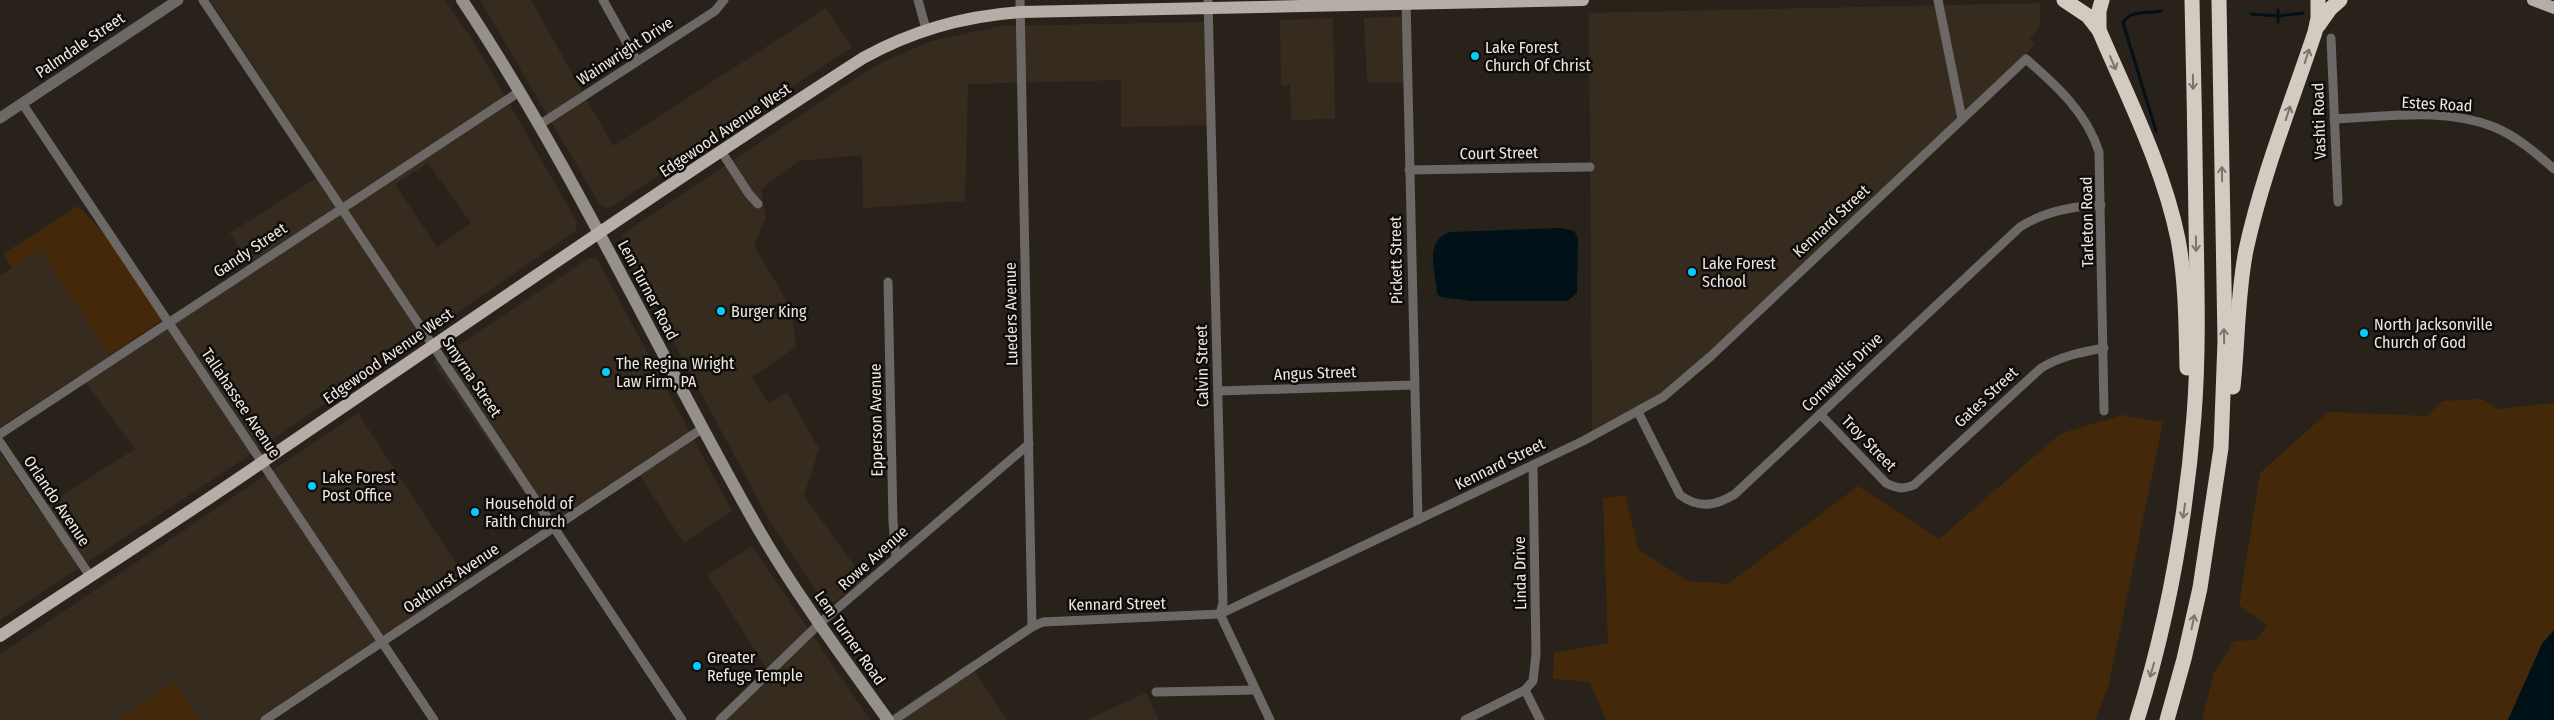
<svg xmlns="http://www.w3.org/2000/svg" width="2554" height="720" viewBox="0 0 2554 720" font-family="'Fira Sans Condensed',sans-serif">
<rect width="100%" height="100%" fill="#29221b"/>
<g fill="#362b1f" fill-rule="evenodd">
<path d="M210,0H445L474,42L577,222L576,231L250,455L0,620V452L39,510L135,449L80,375L0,427V276L39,250L109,355L250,265L230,233L324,173ZM428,163L471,223L437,247L395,184Z"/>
<path d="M480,0H531L613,146L826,8L852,47L608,209L600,205Z"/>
<path d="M2040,3V25L2030,39L2035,45L1691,370L1659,394L1592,430L1589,13Z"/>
<path d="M1411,16L1412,82L1367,83L1364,18Z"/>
<path d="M1333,18L1335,119L1291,120L1290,85H1281L1280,20Z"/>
<path d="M1204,22L1208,125L1121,127V80L968,84L965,201L863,208L862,155L799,161L761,189L766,217L754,246L792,310L796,347L752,377L768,403L787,393L819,449L804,496L865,580L827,607L768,518L621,244L623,234L859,76L885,61L931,41L1002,26Z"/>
<path d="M589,258L597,259L599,262L732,511L684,543L640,476L552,533L433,362Z"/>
<path d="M358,413L471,586L271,720H199L174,683L118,720H0V654Z"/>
<path d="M752,546L769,571L870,720H713L767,669L707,575Z"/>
<path d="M969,663L1007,720H904L897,711Z"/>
<path d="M1146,693L1159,720H1086Z"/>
</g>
<g fill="#43290a">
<path d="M78,206L106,235L163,319L109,355L39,250L12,268L3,254Z"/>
<path d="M2482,399L2498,409L2554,403V630L2542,644L2508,720H2202L2214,673L2234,641L2256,640L2267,625L2239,605L2260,473L2328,412L2426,416L2443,401Z"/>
<path d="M2122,415L2163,422L2109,684L2095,720H1606L1590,682L1553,679L1554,653L1608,643L1603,498L1625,495L1639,550L1688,581L1728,584L1858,486L1939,539L2060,434Z"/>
<path d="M174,683L199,720H118Z"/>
</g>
<g fill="#001117">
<path d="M1561,228L1574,231L1578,238L1577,293L1567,301H1472L1441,297L1437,294C1436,271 1423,241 1450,232Z"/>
<path d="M2554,630V720H2508L2542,644Z"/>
</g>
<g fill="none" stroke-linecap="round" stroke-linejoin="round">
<g stroke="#001117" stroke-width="3">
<path d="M2278,10V22"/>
<path d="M2251,14L2278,16L2303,13"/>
<path d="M2156,131L2123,23C2130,9 2148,14 2161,11"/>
</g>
<g stroke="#6c6865" stroke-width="9">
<path d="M203,0L682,720"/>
<path d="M603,0L637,61"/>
<path d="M918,0L926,29"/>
<path d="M1020,0L1032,627"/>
<path d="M1208,0L1223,603L1220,614L1270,720"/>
<path d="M1406,0L1418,520"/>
<path d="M1938,0L1962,119"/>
<path d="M2331,38L2338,202"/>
<path d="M22,103L434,720"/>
<path d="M2334,119C2386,117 2445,107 2494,127C2516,136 2536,153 2554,169"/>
<path d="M539,125L715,11L724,0"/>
<path d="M721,151L749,194L758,204"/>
<path d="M1409,170L1590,167"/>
<path d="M888,282L893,522L896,557"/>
<path d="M1218,391L1414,385"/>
<path d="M1638,412L1680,495C1699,509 1716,506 1735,494L2020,227C2045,211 2072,206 2101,205"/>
<path d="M1820,414L1886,483C1896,488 1903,490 1914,485L2041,368C2061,356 2082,352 2104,348"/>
<path d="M0,434L519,92"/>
<path d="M0,442L90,576"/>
<path d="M1525,690L1540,720"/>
<path d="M1156,692L1255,690"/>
<path d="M265,720L703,428"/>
<path d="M720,720L819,624L1029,444"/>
<path d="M894,720L1032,627L1043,622L1220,614L1583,441L1663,397L1711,356L2026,59C2056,85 2087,113 2099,152L2104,411"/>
<path d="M1465,720L1525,690L1533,681L1536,654L1533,465"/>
</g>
<path stroke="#6c6865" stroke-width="11" d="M0,118L178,0"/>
<path stroke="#96908a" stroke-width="12" d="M462,0C573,167 657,351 756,525C795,593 842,656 888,720"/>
<g stroke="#b6aea6" stroke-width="12">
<path d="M2533,0L2554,8"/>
<path d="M0,636C87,578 175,522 261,463C461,327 660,189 863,58C913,30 963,16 1020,12L1583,0"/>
</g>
<g stroke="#d3cac0" stroke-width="15">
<path d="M2064,0L2088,16L2099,30"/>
<path d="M2102,0L2099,11V30C2128,98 2163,166 2178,239C2186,282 2186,324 2187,368"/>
<path d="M2318,26L2330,9L2340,0"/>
<path d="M2233,387C2238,342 2237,296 2246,250C2262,176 2291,104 2315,32L2318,18V0"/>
<path d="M2137,720C2168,621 2186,519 2194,416C2199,352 2197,287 2196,223C2195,149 2194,74 2192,0"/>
<path d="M2167,720L2184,659L2200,588L2221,448L2225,341L2219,0"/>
</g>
</g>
<defs><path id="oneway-shaft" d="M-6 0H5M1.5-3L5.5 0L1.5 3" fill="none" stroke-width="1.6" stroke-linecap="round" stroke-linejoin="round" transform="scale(1.25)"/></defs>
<g stroke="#7b746e">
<use href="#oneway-shaft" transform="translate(2307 56) rotate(-72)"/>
<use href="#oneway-shaft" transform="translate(2113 63) rotate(67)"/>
<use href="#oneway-shaft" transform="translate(2193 82) rotate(89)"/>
<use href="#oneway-shaft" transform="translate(2288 113) rotate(-72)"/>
<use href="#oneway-shaft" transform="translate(2222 174) rotate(-91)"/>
<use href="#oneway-shaft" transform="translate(2196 244) rotate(89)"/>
<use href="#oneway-shaft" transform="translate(2224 336) rotate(-91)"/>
<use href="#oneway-shaft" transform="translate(2184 511) rotate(98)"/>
<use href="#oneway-shaft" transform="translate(2193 622) rotate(-78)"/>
<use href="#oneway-shaft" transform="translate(2152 670) rotate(106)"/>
</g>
<g fill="#08cbf9" stroke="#0f0c09" stroke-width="2">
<circle cx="1475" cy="56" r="5"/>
<circle cx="1692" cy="272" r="5"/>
<circle cx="721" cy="311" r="5"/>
<circle cx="2364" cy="333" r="5"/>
<circle cx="606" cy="372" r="5"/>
<circle cx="312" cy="486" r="5"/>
<circle cx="475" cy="512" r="5"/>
<circle cx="697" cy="666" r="5"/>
</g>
<g text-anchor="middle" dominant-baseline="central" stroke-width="5" stroke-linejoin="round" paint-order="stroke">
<g font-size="16" fill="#ece8e3" stroke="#0f0c09">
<text transform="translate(80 45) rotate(-34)">Palmdale Street</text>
<text transform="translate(625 51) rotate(-33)">Wainwright Drive</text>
<text transform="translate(2437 104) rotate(3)">Estes Road</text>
<text transform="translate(2319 121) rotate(-92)">Vashti Road</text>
<text transform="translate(725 130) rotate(-34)">Edgewood Avenue West</text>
<text transform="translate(1499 153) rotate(-1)">Court Street</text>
<text transform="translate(1831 221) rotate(-43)">Kennard Street</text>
<text transform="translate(2087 222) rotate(-91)">Tarleton Road</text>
<text transform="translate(250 250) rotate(-34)">Gandy Street</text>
<text transform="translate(1396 260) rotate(-91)">Pickett Street</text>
<text transform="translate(648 290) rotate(62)">Lem Turner Road</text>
<text transform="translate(1011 314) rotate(-91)">Lueders Avenue</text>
<text transform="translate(388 356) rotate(-35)">Edgewood Avenue West</text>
<text transform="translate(1202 366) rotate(-91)">Calvin Street</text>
<text transform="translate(1842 372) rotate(-44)">Cornwallis Drive</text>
<text transform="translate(1315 373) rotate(-2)">Angus Street</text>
<text transform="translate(472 377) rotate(56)">Smyrna Street</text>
<text transform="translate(1986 397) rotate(-43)">Gates Street</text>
<text transform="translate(241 403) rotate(56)">Tallahassee Avenue</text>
<text transform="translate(876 420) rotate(-91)">Epperson Avenue</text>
<text transform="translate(1869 443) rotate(46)">Troy Street</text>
<text transform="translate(1500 464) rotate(-26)">Kennard Street</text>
<text transform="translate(57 501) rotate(56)">Orlando Avenue</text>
<text transform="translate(873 558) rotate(-42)">Rowe Avenue</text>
<text transform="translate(1520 573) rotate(-91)">Linda Drive</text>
<text transform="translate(451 578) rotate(-34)">Oakhurst Avenue</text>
<text transform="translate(1117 604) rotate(-1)">Kennard Street</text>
<text transform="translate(850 638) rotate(55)">Lem Turner Road</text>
</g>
<g font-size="16" fill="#ece8e3" stroke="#0f0c09" text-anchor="start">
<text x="1485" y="47">Lake Forest<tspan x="1485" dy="18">Church Of Christ</tspan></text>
<text x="1702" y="263">Lake Forest<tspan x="1702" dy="18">School</tspan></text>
<text x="731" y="311">Burger King</text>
<text x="2374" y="324">North Jacksonville<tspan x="2374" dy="18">Church of God</tspan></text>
<text x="616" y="363">The Regina Wright<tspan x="616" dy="18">Law Firm, PA</tspan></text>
<text x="322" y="477">Lake Forest<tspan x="322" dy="18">Post Office</tspan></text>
<text x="485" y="503">Household of<tspan x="485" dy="18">Faith Church</tspan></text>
<text x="707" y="657">Greater<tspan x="707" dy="18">Refuge Temple</tspan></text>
</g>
</g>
</svg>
